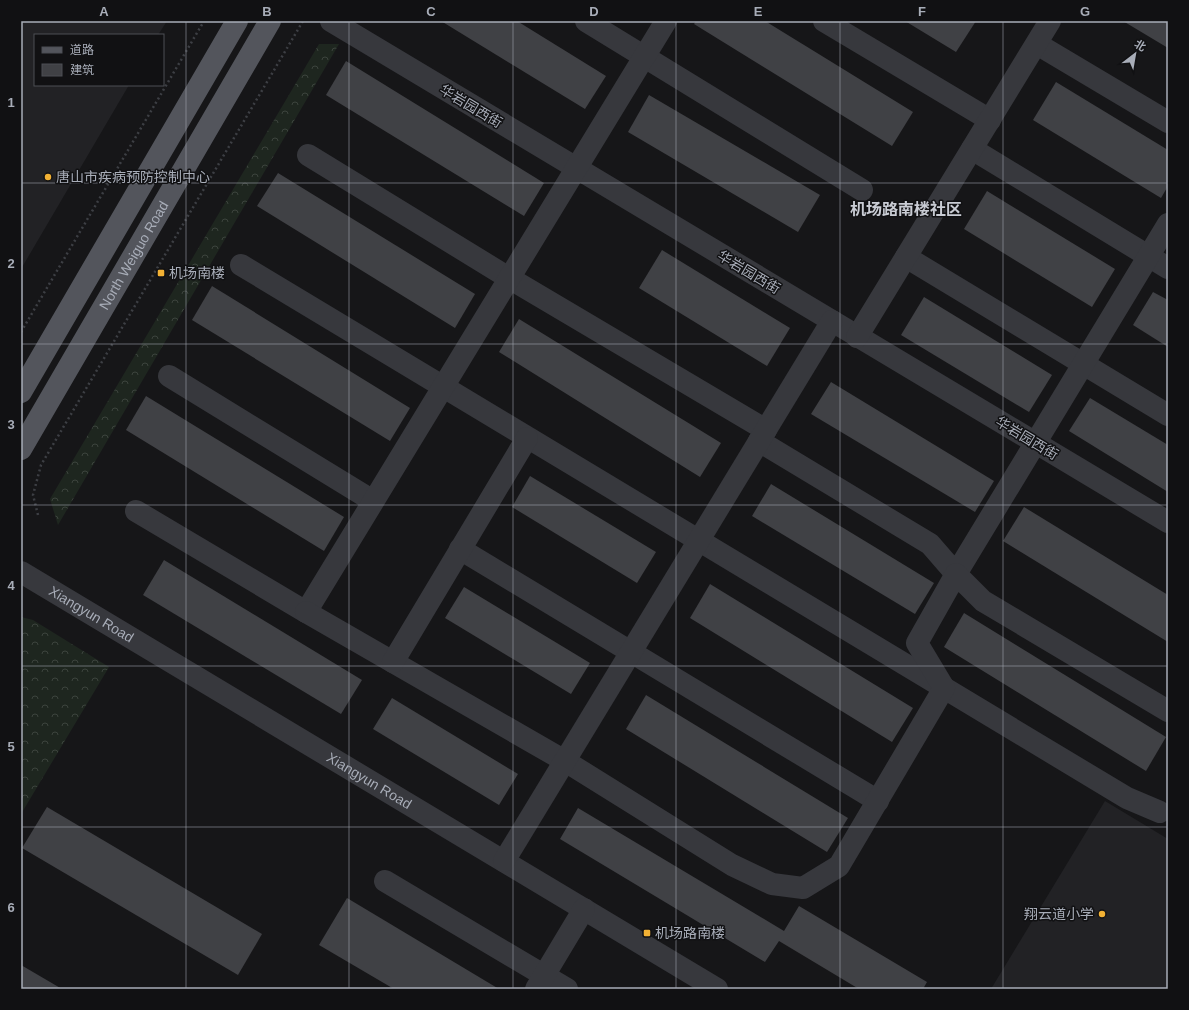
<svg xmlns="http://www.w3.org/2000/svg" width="1189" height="1010" viewBox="0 0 1189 1010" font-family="Arial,'Noto Sans SC',sans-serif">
<defs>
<pattern id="forest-crowns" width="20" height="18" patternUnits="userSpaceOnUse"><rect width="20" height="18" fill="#1e261f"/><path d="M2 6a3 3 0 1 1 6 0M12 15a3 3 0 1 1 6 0" fill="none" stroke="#3c433d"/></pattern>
</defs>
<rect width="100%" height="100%" fill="#161618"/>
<g fill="#222225">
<path d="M21,21H167L158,35H35V85H129L21,269Z"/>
<path d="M1105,801L1168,839V989H991Z"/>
</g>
<g fill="url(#forest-crowns)">
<path d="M319,44H339L58,525L50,499Z"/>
<path d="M21,617L33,620L109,667L21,814Z"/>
</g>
<g fill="#404145">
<path d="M441,21H517L606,76L585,109Z"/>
<path d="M696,21H765L913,112L892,146L694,24Z"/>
<path d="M905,21H976L956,52Z"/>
<path d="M1123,21H1168V48Z"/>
<path d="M346,61L544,183L524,216L326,95Z"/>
<path d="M1056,82L1168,150V186L1161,198L1033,120Z"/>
<path d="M649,95L820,195L798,232L628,132Z"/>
<path d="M278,173L475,294L455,328L257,206Z"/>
<path d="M987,191L1115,269L1092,307L964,229Z"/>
<path d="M662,250L790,328L767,366L639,288Z"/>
<path d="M212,286L410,408L390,441L192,320Z"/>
<path d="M1153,292L1168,300V347L1133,325Z"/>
<path d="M924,297L1052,375L1029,412L901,335Z"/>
<path d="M519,319L721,443L700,477L499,352Z"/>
<path d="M831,382L994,481L975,512L811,414Z"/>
<path d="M146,396L344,517L324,551L126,430Z"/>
<path d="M1090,398L1168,445V492L1069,431Z"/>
<path d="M530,476L656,552L637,583L512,507Z"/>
<path d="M771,484L934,583L915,614L752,516Z"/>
<path d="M1024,507L1168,595V642L1003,541Z"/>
<path d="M164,560L362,680L341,714L143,595Z"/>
<path d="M710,584L913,708L892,742L690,618Z"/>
<path d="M464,587L590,663L571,694L445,618Z"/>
<path d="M964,613L1166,737L1146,771L944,647Z"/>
<path d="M646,695L848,818L827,852L626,729Z"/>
<path d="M392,698L518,774L499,805L373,729Z"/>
<path d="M47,807L262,934L238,975L22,848Z"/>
<path d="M578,808L784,931L799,906L927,982L923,989H859L779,941L765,962L560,839Z"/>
<path d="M347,898L499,989H394L319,945Z"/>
<path d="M21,965L62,989H21Z"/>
</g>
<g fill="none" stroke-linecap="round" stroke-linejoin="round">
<g stroke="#3d3f44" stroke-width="2.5" stroke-dasharray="2 3" stroke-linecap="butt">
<path d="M21,332L204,21"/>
<path d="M38,515L33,495L41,465L303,21"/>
</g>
<g stroke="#37383d" stroke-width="22">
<path d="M331,21L1168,522"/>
<path d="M586,21L862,190"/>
<path d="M824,21L990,120"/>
<path d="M1037,44L1168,122"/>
<path d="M972,149L1168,268"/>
<path d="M308,155L509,278L766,430"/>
<path d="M906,257L1168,415"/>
<path d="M241,265L1127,798L1160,812"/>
<path d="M857,337L1050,21"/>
<path d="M169,376L373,501"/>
<path d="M759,441L930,544L956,574L1168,224"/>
<path d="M136,511L306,612L666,21"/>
<path d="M460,549L878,801"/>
<path id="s1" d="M21,572L717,989"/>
<path d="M306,612L565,761L732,865L772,884L803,888L839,866L944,688L917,643L956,574L983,601L1168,711"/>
<path d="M393,662L527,438"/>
<path d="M504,861L832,321"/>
<path d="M385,881L567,989"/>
<path d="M536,989L584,909"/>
</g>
<g stroke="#53555c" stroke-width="22">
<path d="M21,392L237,21"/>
<path id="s2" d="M21,449L270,21"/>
</g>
</g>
<path fill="none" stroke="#a8adb8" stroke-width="1" stroke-opacity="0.55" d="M186,21V989M349,21V989M513,21V989M676,21V989M840,21V989M1003,21V989M21,183H1168M21,344H1168M21,505H1168M21,666H1168M21,827H1168"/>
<g fill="#f2b134" stroke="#111113" stroke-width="1.5">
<circle cx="48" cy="177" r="4"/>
<rect x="157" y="269" width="8" height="8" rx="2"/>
<circle cx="1102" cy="914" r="4"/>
<rect x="643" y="929" width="8" height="8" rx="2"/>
</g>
<g text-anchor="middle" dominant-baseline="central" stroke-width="3" stroke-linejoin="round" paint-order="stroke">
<g font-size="14" fill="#a8adb8" stroke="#111113">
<text transform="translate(471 106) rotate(31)">华岩园西街</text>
<text stroke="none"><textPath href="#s2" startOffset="224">North Weiguo Road</textPath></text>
<text transform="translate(749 272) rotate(31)">华岩园西街</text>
<text transform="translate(1027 438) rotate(31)">华岩园西街</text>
<text stroke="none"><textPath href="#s1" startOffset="82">Xiangyun Road</textPath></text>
<text stroke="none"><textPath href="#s1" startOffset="406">Xiangyun Road</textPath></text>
</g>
<g font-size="14" fill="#a8adb8" stroke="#111113" text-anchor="start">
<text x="56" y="177">唐山市疾病预防控制中心</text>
<text x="169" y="273">机场南楼</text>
<text x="1094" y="914" text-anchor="end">翔云道小学</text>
<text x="655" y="933">机场路南楼</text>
</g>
<g font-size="16" font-weight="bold" fill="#c9ccd4" stroke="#111113">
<text x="906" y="209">机场路南楼社区</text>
</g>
</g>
<rect width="1189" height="1010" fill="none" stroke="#111113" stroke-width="44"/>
<rect x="34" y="34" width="130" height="52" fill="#111113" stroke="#4d4f55"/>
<rect x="42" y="47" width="20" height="6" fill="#53555c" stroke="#4d4f55"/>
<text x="70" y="54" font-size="12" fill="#a8adb8">道路</text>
<rect x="42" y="64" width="20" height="12" fill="#404145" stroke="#4d4f55"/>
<text x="70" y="74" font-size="12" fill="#a8adb8">建筑</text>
<g transform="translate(1135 54) rotate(31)" stroke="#111113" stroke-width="3" paint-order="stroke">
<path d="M0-3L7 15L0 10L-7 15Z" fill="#a8adb8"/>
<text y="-6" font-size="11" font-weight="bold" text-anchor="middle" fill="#a8adb8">北</text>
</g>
<rect x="22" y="22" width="1145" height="966" fill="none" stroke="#a8adb8" stroke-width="1.5"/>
<g font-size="13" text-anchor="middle" font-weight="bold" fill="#a8adb8">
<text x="104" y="16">A</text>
<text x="267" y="16">B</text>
<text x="431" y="16">C</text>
<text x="594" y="16">D</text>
<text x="758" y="16">E</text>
<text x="922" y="16">F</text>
<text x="1085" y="16">G</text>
<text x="11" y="107">1</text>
<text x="11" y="268">2</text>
<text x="11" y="429">3</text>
<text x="11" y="590">4</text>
<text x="11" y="751">5</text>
<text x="11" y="912">6</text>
</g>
</svg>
